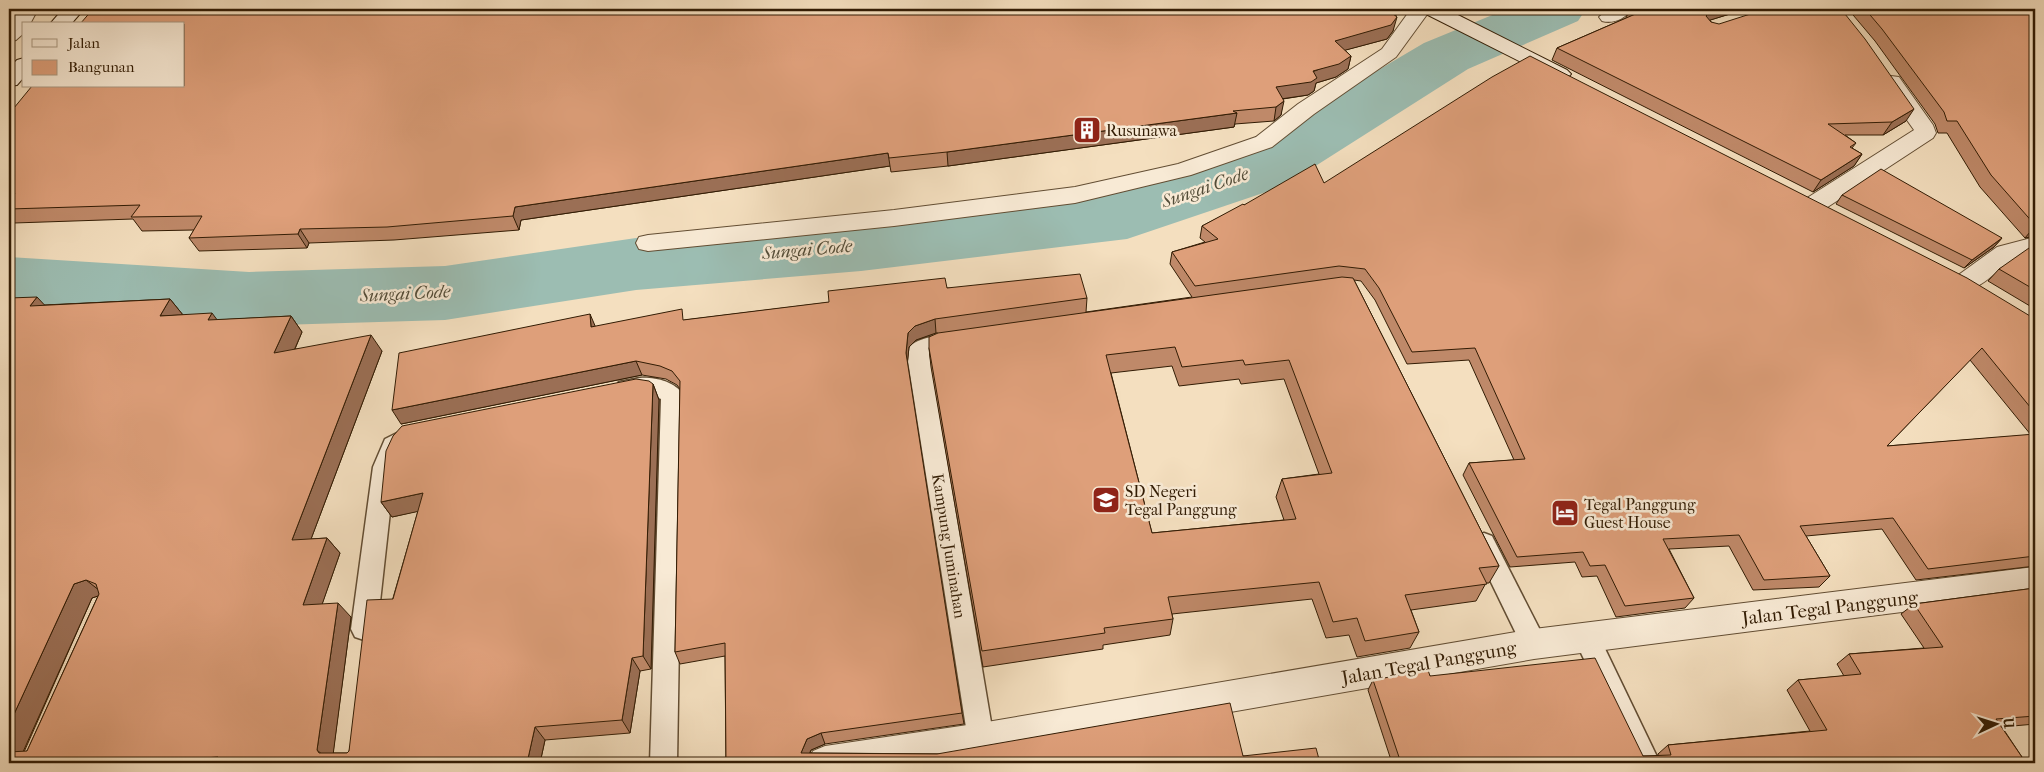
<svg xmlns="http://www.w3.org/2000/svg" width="2044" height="772" viewBox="0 0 2044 772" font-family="'IM FELL French Canon',serif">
<rect width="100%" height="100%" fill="#f4dfbf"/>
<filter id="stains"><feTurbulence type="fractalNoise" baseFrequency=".004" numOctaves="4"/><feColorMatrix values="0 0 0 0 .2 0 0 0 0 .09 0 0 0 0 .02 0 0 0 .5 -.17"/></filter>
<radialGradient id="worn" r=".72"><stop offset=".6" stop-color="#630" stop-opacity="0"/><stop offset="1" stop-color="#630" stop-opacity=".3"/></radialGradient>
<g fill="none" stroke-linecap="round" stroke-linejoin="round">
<path fill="#9cbdb2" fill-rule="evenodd" d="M1507,9H1586L1578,21L1468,69L1284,186L1127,239L861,271L636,290L445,320L249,326L9,311V257L249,272L445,266L636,238L861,221L1121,192L1236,154L1424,43Z"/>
<defs>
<g id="lane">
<path d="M956,333L963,336L966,341L963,346L929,354L994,740L990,749L981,753L972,749L968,740L909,367C908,362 907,355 908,351C911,337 944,335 956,333Z"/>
<path d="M640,378C654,377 675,381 683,395L677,763H650L661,399C647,391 634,398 619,394L616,388L619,382Z"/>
<path d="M397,433L405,436L408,442L402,450L395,467L377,629L373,637L364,640L355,637L351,629L373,467L385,439Z"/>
<path d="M1484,533L1492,536L1543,636L1547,644L1543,652L1534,656L1525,652L1472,543L1476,536Z"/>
<path d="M1587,627L1596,630L1660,763H1633L1574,638L1578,630Z"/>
</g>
<g id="street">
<path d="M18,9H38L30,24H24V33L16,40L9,42V25Z"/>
<path d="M1411,9H1431L1396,57L1314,114L1272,147L1191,175L1075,203L894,226L648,251L639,249L636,243L639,237L648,235L894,210L1075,187L1178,164L1256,137L1298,104L1382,49Z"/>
<path d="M1608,9H1632C1625,19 1613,24 1602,21L1599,17Z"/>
<path d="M1891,76L1899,77L1933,125L1936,133L1933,138L1823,210L1815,212L1807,210L1803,204L1807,198L1914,130L1880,82L1883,77Z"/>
<path d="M2035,237V253C2029,255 2022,256 2016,259C1995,268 1981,295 1957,288L1953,282L1957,276L1997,247Z"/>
<path d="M2035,567V595L1534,659L938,763H807L813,751L825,746L981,723L1534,629Z"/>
</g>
<g id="secondary">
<path d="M63,9H84L71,24H50Z"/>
<path d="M1421,9H1446L1567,70L1571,74L1567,78L1560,80L1553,78L1424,13Z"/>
<path d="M24,58V77L17,85L9,86V68L17,60Z"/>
</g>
</defs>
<use href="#lane" stroke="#624d33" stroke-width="3"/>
<use href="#street" stroke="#624d33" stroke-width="2"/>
<use href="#secondary" stroke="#321c04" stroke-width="2"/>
<use href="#lane" fill="#f8ead5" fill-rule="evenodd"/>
<use href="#street" fill="#f8ead5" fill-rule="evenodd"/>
<use href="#secondary" fill="#f8ead5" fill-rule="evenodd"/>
</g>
<g fill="#bf8969" stroke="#321c04" fill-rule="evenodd">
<path d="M1630,9H1746L1710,20L1711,22L1906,121L1883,135H1845L1856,143L1852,148L1862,154L1854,166L1813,192L1552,60L1557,48L1626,18Z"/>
<path d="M1848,9H2035V236L2025,238L1980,187L1947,133H1938L1935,124L1875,41Z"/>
<path d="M1395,16L1393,31L1387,39L1345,50L1351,56L1348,69L1336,77L1316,83L1314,91L1308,95L1283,99L1281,115L1274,121L1235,124L1234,127L948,166L891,172L890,166L521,220L519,230L394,240L309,243L307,248L199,251L189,238L194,230L142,231L133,219L14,223L9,217V114Z"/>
<path d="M1324,183L2035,319V566L1916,580L1882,529L1806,536L1830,576L1819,587L1753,590L1729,546L1669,549L1694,598L1685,608L1616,617L1597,576L1582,577L1575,562L1510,567L1463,475L1469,463L1514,460L1469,360L1407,364L1375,300L1361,281L1354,280L1499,566L1489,583H1486L1476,601L1411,610L1419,632L1410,648L1357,657L1349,635L1326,638L1312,599L1172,614L1173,619L1170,635L1103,645V649L983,667L931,367L929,348L938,333H936L916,340L909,347L907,365L962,713L964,724L825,744L811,750L810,753L1243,756L1320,763H726L725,656L680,664L675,652L680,389L677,385L666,379L642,375L401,424L685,320L947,288L1087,298L1086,312L1192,297L1170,264L1172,252L1205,242L1200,238L1202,226L1244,205ZM1970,360L2031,435L1887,446ZM1172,366L1179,386L1239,379L1241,384L1284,379L1319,474L1282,479L1276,497L1284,520L1152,533L1111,373Z"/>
<path d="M1842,195L2002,238L1994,247L1964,268L1836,204Z"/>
<path d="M2035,252V309L1988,281L1999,269Z"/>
<path d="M170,299L183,315L217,320L291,316L302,332L295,349L382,351L311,539L327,538L340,553L322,604L351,617L333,753H347L349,751L418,511L392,517L381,502L653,384L659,400L651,669L640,671L630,733L545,740L540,763H9L44,305ZM98,596L27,751L24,752L92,598Z"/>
<path d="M2035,588V724L2002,727L2026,763H1392L1368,690L1373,680L1430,676L1643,756H1658V754L1668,745L1810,731L1787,690L1798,680L1844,676L1837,664L1849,654L1924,648L1901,614L1914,604Z"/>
</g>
<g fill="#9b6f55" stroke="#321c04">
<path d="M9,9H16L9,16Z"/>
<path d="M1389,9H1406L1384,23L1388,10Z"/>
<path d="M1715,9H1746L1704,22L1706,16L1711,10Z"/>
<path d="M1397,17L1393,31L1387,39L1331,54L1335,41Z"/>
<path d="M1351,56L1348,69L1336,77L1316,83L1314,91L1308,95L1274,100L1276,87Z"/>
<path d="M1284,101L1281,115L1274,121L1276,107Z"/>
<path d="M1914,109L1906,121L1883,135L1892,122Z"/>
<path d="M1237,113L1234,127L948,166L947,152Z"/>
<path d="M888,153L890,166L521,220L519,230L513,216L515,207Z"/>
<path d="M1862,154L1854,166L1813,192L1821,180Z"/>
<path d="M2035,226V236L2025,238Z"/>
<path d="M300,229L309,243L307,248L298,234Z"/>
<path d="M2002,238L1994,247L1964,268L1972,260Z"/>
<path d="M37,297L52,313L30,306Z"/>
<path d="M170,299L183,315L160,316Z"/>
<path d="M212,313L224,329L208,320Z"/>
<path d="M590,314L596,328L591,327Z"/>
<path d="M291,316L302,332L286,369L274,353Z"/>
<path d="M935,319L936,333L916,340L909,347L907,367L906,353L908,333L915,326Z"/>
<path d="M371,335L382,351L305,555L292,540Z"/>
<path d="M636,361L642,375L401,424L392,410Z"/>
<path d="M653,384L659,400L651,669L643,656Z"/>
<path d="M423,493L434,508L392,517L381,502Z"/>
<path d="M327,538L340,553L317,619L303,605Z"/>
<path d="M86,580L104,594L92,598L18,763L9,759V725L74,584Z"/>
<path d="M338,603L351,617L332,763L317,750Z"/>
<path d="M632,658L640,671L630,733L622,720Z"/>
<path d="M535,727L545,740L540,763H527Z"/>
<path d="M821,733L825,744L811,750L805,763L801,753L807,739Z"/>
</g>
<g fill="#de9f7a" stroke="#321c04" fill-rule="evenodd">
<path d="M93,9H1389L1388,10L1397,17L1391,25L1335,41L1351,56L1339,64L1313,71L1317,78L1311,82L1276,87L1284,101L1276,107L1233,111L1237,113L947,152L889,158L888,153L515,207L513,216L387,227L300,229L298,234L189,238L202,216L131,217L140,205L9,209V201L15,193H9V114L32,86H184V24H80Z"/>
<path d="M1635,9H1715L1711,10L1706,16L1711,22L1719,24L1766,9H1841L1865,39L1914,109L1892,122L1828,124L1856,143L1850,147L1862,154L1821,180L1557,48L1640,12Z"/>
<path d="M1865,9H2035V225L1991,175L1957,121H1947L1944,112L1882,29Z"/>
<path d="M1530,56L1967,278L2035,319V413L1982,348L1887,446L2035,434V556L1928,569L1893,518L1800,526L1830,576L1764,580L1739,535L1663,539L1694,598L1625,606L1605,565L1590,566L1583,552L1517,557L1469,463L1525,459L1475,348L1412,352L1379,288L1365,269L1339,266L1195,286L1172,252L1218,239L1202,226L1243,204L1244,205L1315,164L1324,183L1492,77Z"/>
<path d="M1881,169L2002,238L1972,260L1842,195Z"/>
<path d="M2029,248L2035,252V290L1999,269Z"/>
<path d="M1080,274L1087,298L935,319L915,326L908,333L906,353L962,713L821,733L807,739L801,753L937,754L1230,703L1243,756L1316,748L1320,763H726L725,643L675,652L680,381L672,371L660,366L636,361L392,410L399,353L590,314L591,327L682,309L683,320L829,302L828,291L945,278L947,288Z"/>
<path d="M1342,277L1353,278L1499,566L1479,568L1487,584L1405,595L1419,632L1365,641L1357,618L1333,622L1319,582L1168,597L1173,619L1104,628L1105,633L982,651L929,348V337L938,333ZM1175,347L1182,367L1243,360L1245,365L1289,360L1332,473L1282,479L1296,519L1152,533L1106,355Z"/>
<path d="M37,297L30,306L170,299L160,316L212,313L208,320L291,316L274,353L371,335L292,540L327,538L303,605L338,603L317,750L319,753H347L349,751L367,600L393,599L423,493L381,502L386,451L393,436L402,426L636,379L649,381L653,384L643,656L632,658L622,720L535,727L527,763H215L218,757L133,763H9V752L27,751L99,594L96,584L86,580L74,584L9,725V298Z"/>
<path d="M2035,588V716L1996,719L2026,763H1401L1373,680L1428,670L1430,676L1595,658L1643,756L1671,755L1668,745L1827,730L1798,680L1861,674L1849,654L1943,647L1914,604Z"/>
</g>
<defs>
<symbol id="building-square" viewBox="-11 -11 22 22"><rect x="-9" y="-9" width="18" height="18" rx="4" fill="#8f2418" stroke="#f8ead5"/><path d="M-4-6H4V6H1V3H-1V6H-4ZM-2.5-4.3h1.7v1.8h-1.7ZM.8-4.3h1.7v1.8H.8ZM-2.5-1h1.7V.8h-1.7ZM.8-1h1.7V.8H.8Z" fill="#fff"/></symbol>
<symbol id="school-square" viewBox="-11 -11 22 22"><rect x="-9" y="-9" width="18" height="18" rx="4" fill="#8f2418" stroke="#f8ead5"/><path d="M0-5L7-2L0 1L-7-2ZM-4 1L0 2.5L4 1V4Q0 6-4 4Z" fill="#fff"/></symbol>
<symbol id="hotel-square" viewBox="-11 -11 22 22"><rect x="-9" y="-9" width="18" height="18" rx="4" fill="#8f2418" stroke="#f8ead5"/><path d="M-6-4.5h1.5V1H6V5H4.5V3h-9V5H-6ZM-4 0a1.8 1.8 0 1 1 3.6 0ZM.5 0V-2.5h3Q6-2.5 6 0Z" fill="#fff"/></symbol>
</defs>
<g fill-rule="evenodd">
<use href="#building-square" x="1071" y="114" width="32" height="32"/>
<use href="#school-square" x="1090" y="484" width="32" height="32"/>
<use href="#hotel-square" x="1549" y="497" width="32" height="32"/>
</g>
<g text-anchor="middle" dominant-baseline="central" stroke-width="5" stroke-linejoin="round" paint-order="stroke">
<g font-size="16" fill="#321c04" stroke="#f8ead5" text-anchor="start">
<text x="1106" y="130">Rusunawa</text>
<text x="1125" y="491">SD Negeri<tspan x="1125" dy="18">Tegal Panggung</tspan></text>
<text x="1584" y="504">Tegal Panggung<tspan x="1584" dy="18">Guest House</tspan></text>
</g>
<g font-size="16" fill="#321c04" stroke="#f8ead5">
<text transform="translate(949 546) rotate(81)">Kampung Juminahan</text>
</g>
<g font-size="18" font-style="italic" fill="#524c38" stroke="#f8ead5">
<text transform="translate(1205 188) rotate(-19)">Sungai Code</text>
<text transform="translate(807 250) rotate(-5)">Sungai Code</text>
<text transform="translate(405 294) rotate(-3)">Sungai Code</text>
</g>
<g font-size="19" fill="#321c04" stroke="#f8ead5">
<text transform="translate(1830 608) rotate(-7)">Jalan Tegal Panggung</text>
<text transform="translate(1429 663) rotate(-10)">Jalan Tegal Panggung</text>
</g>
</g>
<rect width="2044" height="772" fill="none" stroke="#f4dfbf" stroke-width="30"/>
<rect x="10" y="10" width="2024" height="752" fill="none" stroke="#321c04" stroke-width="2.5"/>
<rect x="15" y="15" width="2014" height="742" fill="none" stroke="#321c04"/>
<rect x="22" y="22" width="162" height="65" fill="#f8ead5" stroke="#a99881"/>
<rect x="32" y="39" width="25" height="8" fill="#f8ead5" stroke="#a99881"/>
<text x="68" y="48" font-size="15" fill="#321c04">Jalan</text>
<rect x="32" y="60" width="25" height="15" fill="#de9f7a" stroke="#a99881"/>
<text x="68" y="72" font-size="15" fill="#321c04">Bangunan</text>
<g transform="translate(1996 724) rotate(86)" stroke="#f8ead5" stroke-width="4" paint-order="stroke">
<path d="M0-4L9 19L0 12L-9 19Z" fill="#321c04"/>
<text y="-8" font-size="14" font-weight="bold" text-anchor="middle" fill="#321c04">U</text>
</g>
<rect width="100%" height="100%" filter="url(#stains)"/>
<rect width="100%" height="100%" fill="url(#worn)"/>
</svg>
